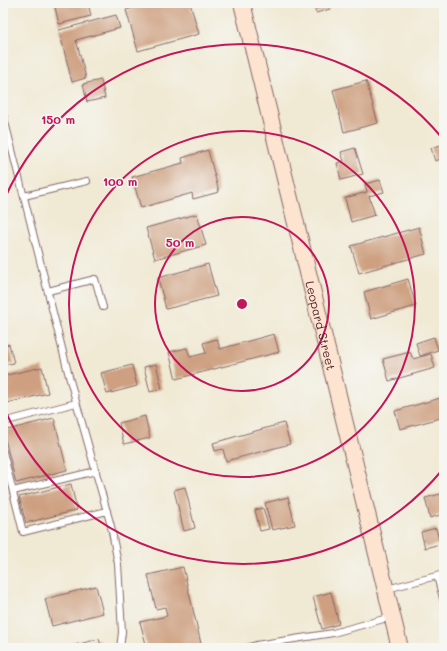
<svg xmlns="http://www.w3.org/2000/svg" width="447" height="651" viewBox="0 0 447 651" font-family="Mali,sans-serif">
<rect width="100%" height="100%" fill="#f6f6f2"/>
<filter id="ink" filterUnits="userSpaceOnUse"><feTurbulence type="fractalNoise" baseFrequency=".025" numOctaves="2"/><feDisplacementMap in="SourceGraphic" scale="8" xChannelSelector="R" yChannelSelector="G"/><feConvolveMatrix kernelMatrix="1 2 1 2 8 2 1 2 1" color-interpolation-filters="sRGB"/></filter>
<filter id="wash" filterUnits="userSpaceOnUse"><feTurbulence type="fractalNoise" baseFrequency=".012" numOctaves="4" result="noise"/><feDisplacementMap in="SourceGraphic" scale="16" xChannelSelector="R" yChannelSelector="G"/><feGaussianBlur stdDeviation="0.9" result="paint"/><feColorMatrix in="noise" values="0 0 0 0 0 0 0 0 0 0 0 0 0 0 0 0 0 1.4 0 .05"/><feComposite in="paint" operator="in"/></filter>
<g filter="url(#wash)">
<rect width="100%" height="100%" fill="#f0e9d3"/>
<g id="blocks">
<g fill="#cea081">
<path d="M54,3H88L91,16L59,24Z"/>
<path d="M151,3H190L199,34L138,51L126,10Z"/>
<path d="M313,3H328L330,9L316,13Z"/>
<path d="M116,15L120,28L76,40L86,78L72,82L59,30Z"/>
<path d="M101,80L105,98L87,102L83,84Z"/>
<path d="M366,81L378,123L344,132L333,90Z"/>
<path d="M444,144V158L435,161L431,148Z"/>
<path d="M355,148L363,174L341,180L337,163L344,161L341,152Z"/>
<path d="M208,150L219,192L193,199L192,193L141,208L132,177L183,163L182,158Z"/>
<path d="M380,180L384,192L369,196L375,215L351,222L345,198L367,192L365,184Z"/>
<path d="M197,214L206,245L155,259L146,228Z"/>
<path d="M419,227L426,254L359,273L351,246Z"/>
<path d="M208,264L217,296L166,309L158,278Z"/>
<path d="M408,279L416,306L371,319L364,292Z"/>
<path d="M274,334L279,352L176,379L169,352L187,348L190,357L206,353L203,343L217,339L220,349Z"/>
<path d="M434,337L438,350L420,356L416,343Z"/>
<path d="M9,344L14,363L3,365V346Z"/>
<path d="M410,352L413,359L431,354L435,368L389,381L383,359Z"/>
<path d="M156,364L162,389L150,392L144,367Z"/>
<path d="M132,365L137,386L107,394L101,373Z"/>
<path d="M42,367L48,393L3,404V376Z"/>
<path d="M444,397V417L400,429L395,411Z"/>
<path d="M145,416L150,438L124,444L119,423Z"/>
<path d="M54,418L67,470L16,483L3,431Z"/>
<path d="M284,423L290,444L226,461L223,449L215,451L213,443Z"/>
<path d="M71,484L77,510L26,523L19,497Z"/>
<path d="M185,487L195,528L184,531L174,490Z"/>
<path d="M444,493V514L430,518L425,498Z"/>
<path d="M288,497L295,525L272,530L265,503Z"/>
<path d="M263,508L269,529L260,531L255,510Z"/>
<path d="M436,528L440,544L425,548L421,532Z"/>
<path d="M183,567L202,648H147L140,622L167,616L165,607L156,609L148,575Z"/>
<path d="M96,586L103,613L52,626L45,599Z"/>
<path d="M331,592L339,624L322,629L313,597Z"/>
<path d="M99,639L102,648H67V647Z"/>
</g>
</g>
</g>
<g filter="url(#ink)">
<use href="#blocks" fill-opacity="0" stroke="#846666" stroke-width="1"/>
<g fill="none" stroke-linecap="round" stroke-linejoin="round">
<defs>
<g id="service">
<path d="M3,114L70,380L111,526L118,564L122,632L120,648"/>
<path d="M24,196L87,181"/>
<path d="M48,291L95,279L103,307"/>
<path d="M3,422L76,403"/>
<path d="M3,452L23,532L107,511"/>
<path d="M13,491L96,471"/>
<path d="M437,576L444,602"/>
<path d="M387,589L444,574"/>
<path d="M246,648L256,645L333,633L391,617"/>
</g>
<g id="secondary">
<path id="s1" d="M242,3L400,648"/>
</g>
</defs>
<use href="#service" stroke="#846666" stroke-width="8"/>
<use href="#secondary" stroke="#846666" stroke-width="18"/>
<use href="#service" stroke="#fff" stroke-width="6"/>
<use href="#secondary" stroke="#fde4d0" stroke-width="16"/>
</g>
</g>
<g fill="none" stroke="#c2185b" stroke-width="2">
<circle cx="242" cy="304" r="87"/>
<circle cx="242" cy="304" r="173"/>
<path d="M443 469A260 260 0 0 1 4 408M4 200A260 260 0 0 1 443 139"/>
</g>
<g text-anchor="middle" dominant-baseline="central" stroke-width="3" stroke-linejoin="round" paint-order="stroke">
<g font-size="12" fill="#4a1f2b" stroke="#f6f6f2">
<text stroke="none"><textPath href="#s1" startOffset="332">Leopard Street</textPath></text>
</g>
</g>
<circle cx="242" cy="304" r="6" fill="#c2185b" stroke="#f6f6f2" stroke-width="2"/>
<g font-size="12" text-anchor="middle" font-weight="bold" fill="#c2185b" stroke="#f6f6f2" stroke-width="3" stroke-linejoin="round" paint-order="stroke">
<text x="58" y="124">150 m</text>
<text x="120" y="186">100 m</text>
<text x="180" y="247">50 m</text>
</g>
<rect width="447" height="651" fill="none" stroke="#f6f6f2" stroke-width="16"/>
</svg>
